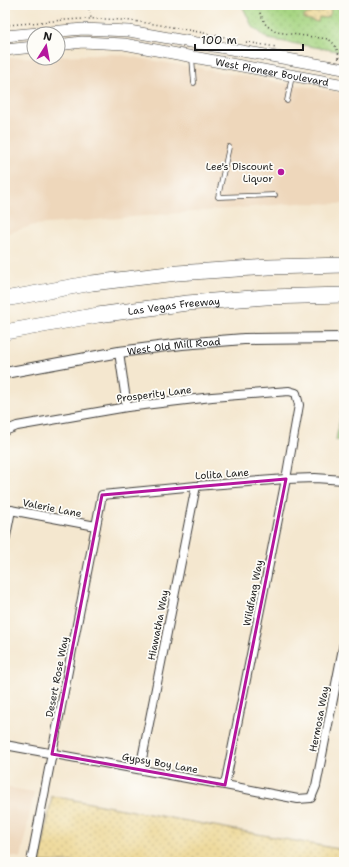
<svg xmlns="http://www.w3.org/2000/svg" width="349" height="867" viewBox="0 0 349 867" font-family="'Shantell Sans',sans-serif">
<defs>
<pattern id="grass-dots" width="8" height="8" patternUnits="userSpaceOnUse"><rect width="8" height="8" fill="#a7d583"/><path d="M2 2h.1M6 6h.1" fill="none" stroke="#8fb671" stroke-width="1.8" stroke-linecap="round"/></pattern>
<pattern id="sand-dots" width="8" height="8" patternUnits="userSpaceOnUse"><rect width="8" height="8" fill="#eeda9e"/><path d="M2 2h.1M6 6h.1" fill="none" stroke="#ccba88" stroke-width="1.8" stroke-linecap="round"/></pattern>
<pattern id="park-crowns" width="20" height="18" patternUnits="userSpaceOnUse"><rect width="20" height="18" fill="#a7d583"/><path d="M2 6a3 3 0 1 1 6 0M12 15a3 3 0 1 1 6 0" fill="none" stroke="#8fb671"/></pattern>
</defs>
<rect width="100%" height="100%" fill="#fdfcf7"/>
<filter id="ink" filterUnits="userSpaceOnUse"><feTurbulence type="fractalNoise" baseFrequency=".025" numOctaves="2"/><feDisplacementMap in="SourceGraphic" scale="8" xChannelSelector="R" yChannelSelector="G"/><feConvolveMatrix kernelMatrix="1 2 1 2 8 2 1 2 1" color-interpolation-filters="sRGB"/></filter>
<filter id="wash" filterUnits="userSpaceOnUse"><feTurbulence type="fractalNoise" baseFrequency=".012" numOctaves="4" result="noise"/><feDisplacementMap in="SourceGraphic" scale="16" xChannelSelector="R" yChannelSelector="G"/><feGaussianBlur stdDeviation="0.9" result="paint"/><feColorMatrix in="noise" values="0 0 0 0 0 0 0 0 0 0 0 0 0 0 0 0 0 1.4 0 .05"/><feComposite in="paint" operator="in"/></filter>
<g filter="url(#wash)">
<rect width="100%" height="100%" fill="#f4e7cf"/>
<g fill="#eed7bb">
<path d="M115,54L344,93V204L299,203L35,225L5,234V58L34,57V58H58V56Z"/>
<path d="M5,787L34,792L21,858L5,855Z"/>
</g>
<path fill="url(#grass-dots)" stroke="#627850" d="M242,5H344V51L343,52L268,39L252,26Z"/>
<g fill="url(#sand-dots)" stroke="#857b5d">
<path d="M328,6H330C331,9 331,12 330,15L325,18L319,17L318,22L313,21L311,20L304,19V16C310,12 316,13 323,11L325,7Z"/>
<path d="M52,796L344,850V862H40Z"/>
</g>
<path fill="url(#park-crowns)" stroke="#627850" d="M344,398V441L336,440Z"/>
</g>
<g filter="url(#ink)">
<g fill="none" stroke-linecap="round" stroke-linejoin="round">
<defs>
<g id="service">
<path d="M192,57L194,83"/>
<path d="M287,101L292,76"/>
<path d="M229,147L218,197L275,195"/>
</g>
<g id="minor">
<path d="M119,352L127,407"/>
<path d="M5,431L17,426L127,407L212,397L289,391L296,393L299,405L286,479L225,785"/>
<path d="M5,509L96,526"/>
<path d="M5,541L11,510"/>
<path d="M5,745L225,785L298,799L311,798L316,786L344,643"/>
<path d="M140,769L196,486"/>
<path d="M31,862L102,495L196,486L286,479L315,478L344,480"/>
</g>
<g id="tertiary">
<path id="s1" d="M5,373L119,352L182,344L244,339L344,338"/>
</g>
<g id="secondary">
<path d="M5,36L83,29L129,31L344,69"/>
<path id="s2" d="M58,45L82,42L124,44L344,85"/>
<path d="M5,50L34,47"/>
</g>
<g id="motorway">
<path d="M5,299L92,283L177,273L269,267L344,265"/>
<path id="s3" d="M5,332L98,315L187,303L266,297L344,295"/>
</g>
</defs>
<use href="#service" stroke="#3c3a37" stroke-width="5.5"/>
<use href="#minor" stroke="#3c3a37" stroke-width="10"/>
<use href="#tertiary" stroke="#3c3a37" stroke-width="12"/>
<use href="#secondary" stroke="#3c3a37" stroke-width="12"/>
<use href="#motorway" stroke="#3c3a37" stroke-width="16"/>
<g stroke="#3c3a37" stroke-width="1.5" stroke-dasharray="1 3" stroke-linecap="butt">
<path d="M88,5L91,18"/>
<path d="M259,5L260,13L266,25L276,32L328,39C336,44 337,49 340,58"/>
<path d="M5,25C38,23 70,18 103,19C144,20 185,30 225,37L229,39"/>
<path d="M246,42L276,47"/>
<path d="M338,58L344,59"/>
<path d="M344,417L343,428L344,431"/>
</g>
<use href="#service" stroke="#fff" stroke-width="4"/>
<use href="#minor" stroke="#fff" stroke-width="8"/>
<use href="#tertiary" stroke="#fff" stroke-width="10"/>
<use href="#secondary" stroke="#fff" stroke-width="11"/>
<use href="#motorway" stroke="#fff" stroke-width="15"/>
</g>
</g>
<path fill="none" stroke="#b5179e" stroke-width="3" stroke-linejoin="round" d="M286,479L225,785L52,754L102,495Z"/>
<circle fill="#b5179e" stroke="#fdfcf7" stroke-width="1.5" cx="281" cy="172" r="4"/>
<g text-anchor="middle" dominant-baseline="central" stroke-width="3.5" stroke-linejoin="round" paint-order="stroke">
<g font-size="10" fill="#1c1c1c" stroke="#fdfcf7">
<text stroke="none"><textPath href="#s2" startOffset="217">West Pioneer Boulevard</textPath></text>
<text stroke="none"><textPath href="#s3" startOffset="171">Las Vegas Freeway</textPath></text>
<text stroke="none"><textPath href="#s1" startOffset="171">West Old Mill Road</textPath></text>
<text transform="translate(154 394) rotate(-7)">Prosperity Lane</text>
<text transform="translate(222 474) rotate(-4)">Lolita Lane</text>
<text transform="translate(52 508) rotate(11)">Valerie Lane</text>
<text transform="translate(253 593) rotate(-79)">Wildfang Way</text>
<text transform="translate(158 625) rotate(-79)">Hiawatha Way</text>
<text transform="translate(57 677) rotate(-79)">Desert Rose Way</text>
<text transform="translate(319 719) rotate(-79)">Hermosa Way</text>
<text transform="translate(160 763) rotate(10)">Gypsy Boy Lane</text>
</g>
<g font-size="10" fill="#1c1c1c" stroke="#fdfcf7" text-anchor="end">
<text x="273" y="166">Lee's Discount<tspan x="273" dy="12">Liquor</tspan></text>
</g>
</g>
<rect width="349" height="867" fill="none" stroke="#fdfcf7" stroke-width="20"/>
<g transform="translate(46 46) rotate(11)"><circle r="19" fill="#fdfcf7" stroke="#a3a29f"/>
<path d="M0-3L7 15L0 10L-7 15Z" fill="#b5179e"/>
<text y="-6" font-size="11" font-weight="bold" text-anchor="middle" fill="#1c1c1c">N</text>
</g>
<path d="M195 44v6h108v-6" fill="none" stroke="#1c1c1c" stroke-width="2"/>
<text x="201" y="44" font-size="12" fill="#1c1c1c" stroke="#fdfcf7" stroke-width="3" paint-order="stroke">100 m</text>
</svg>
